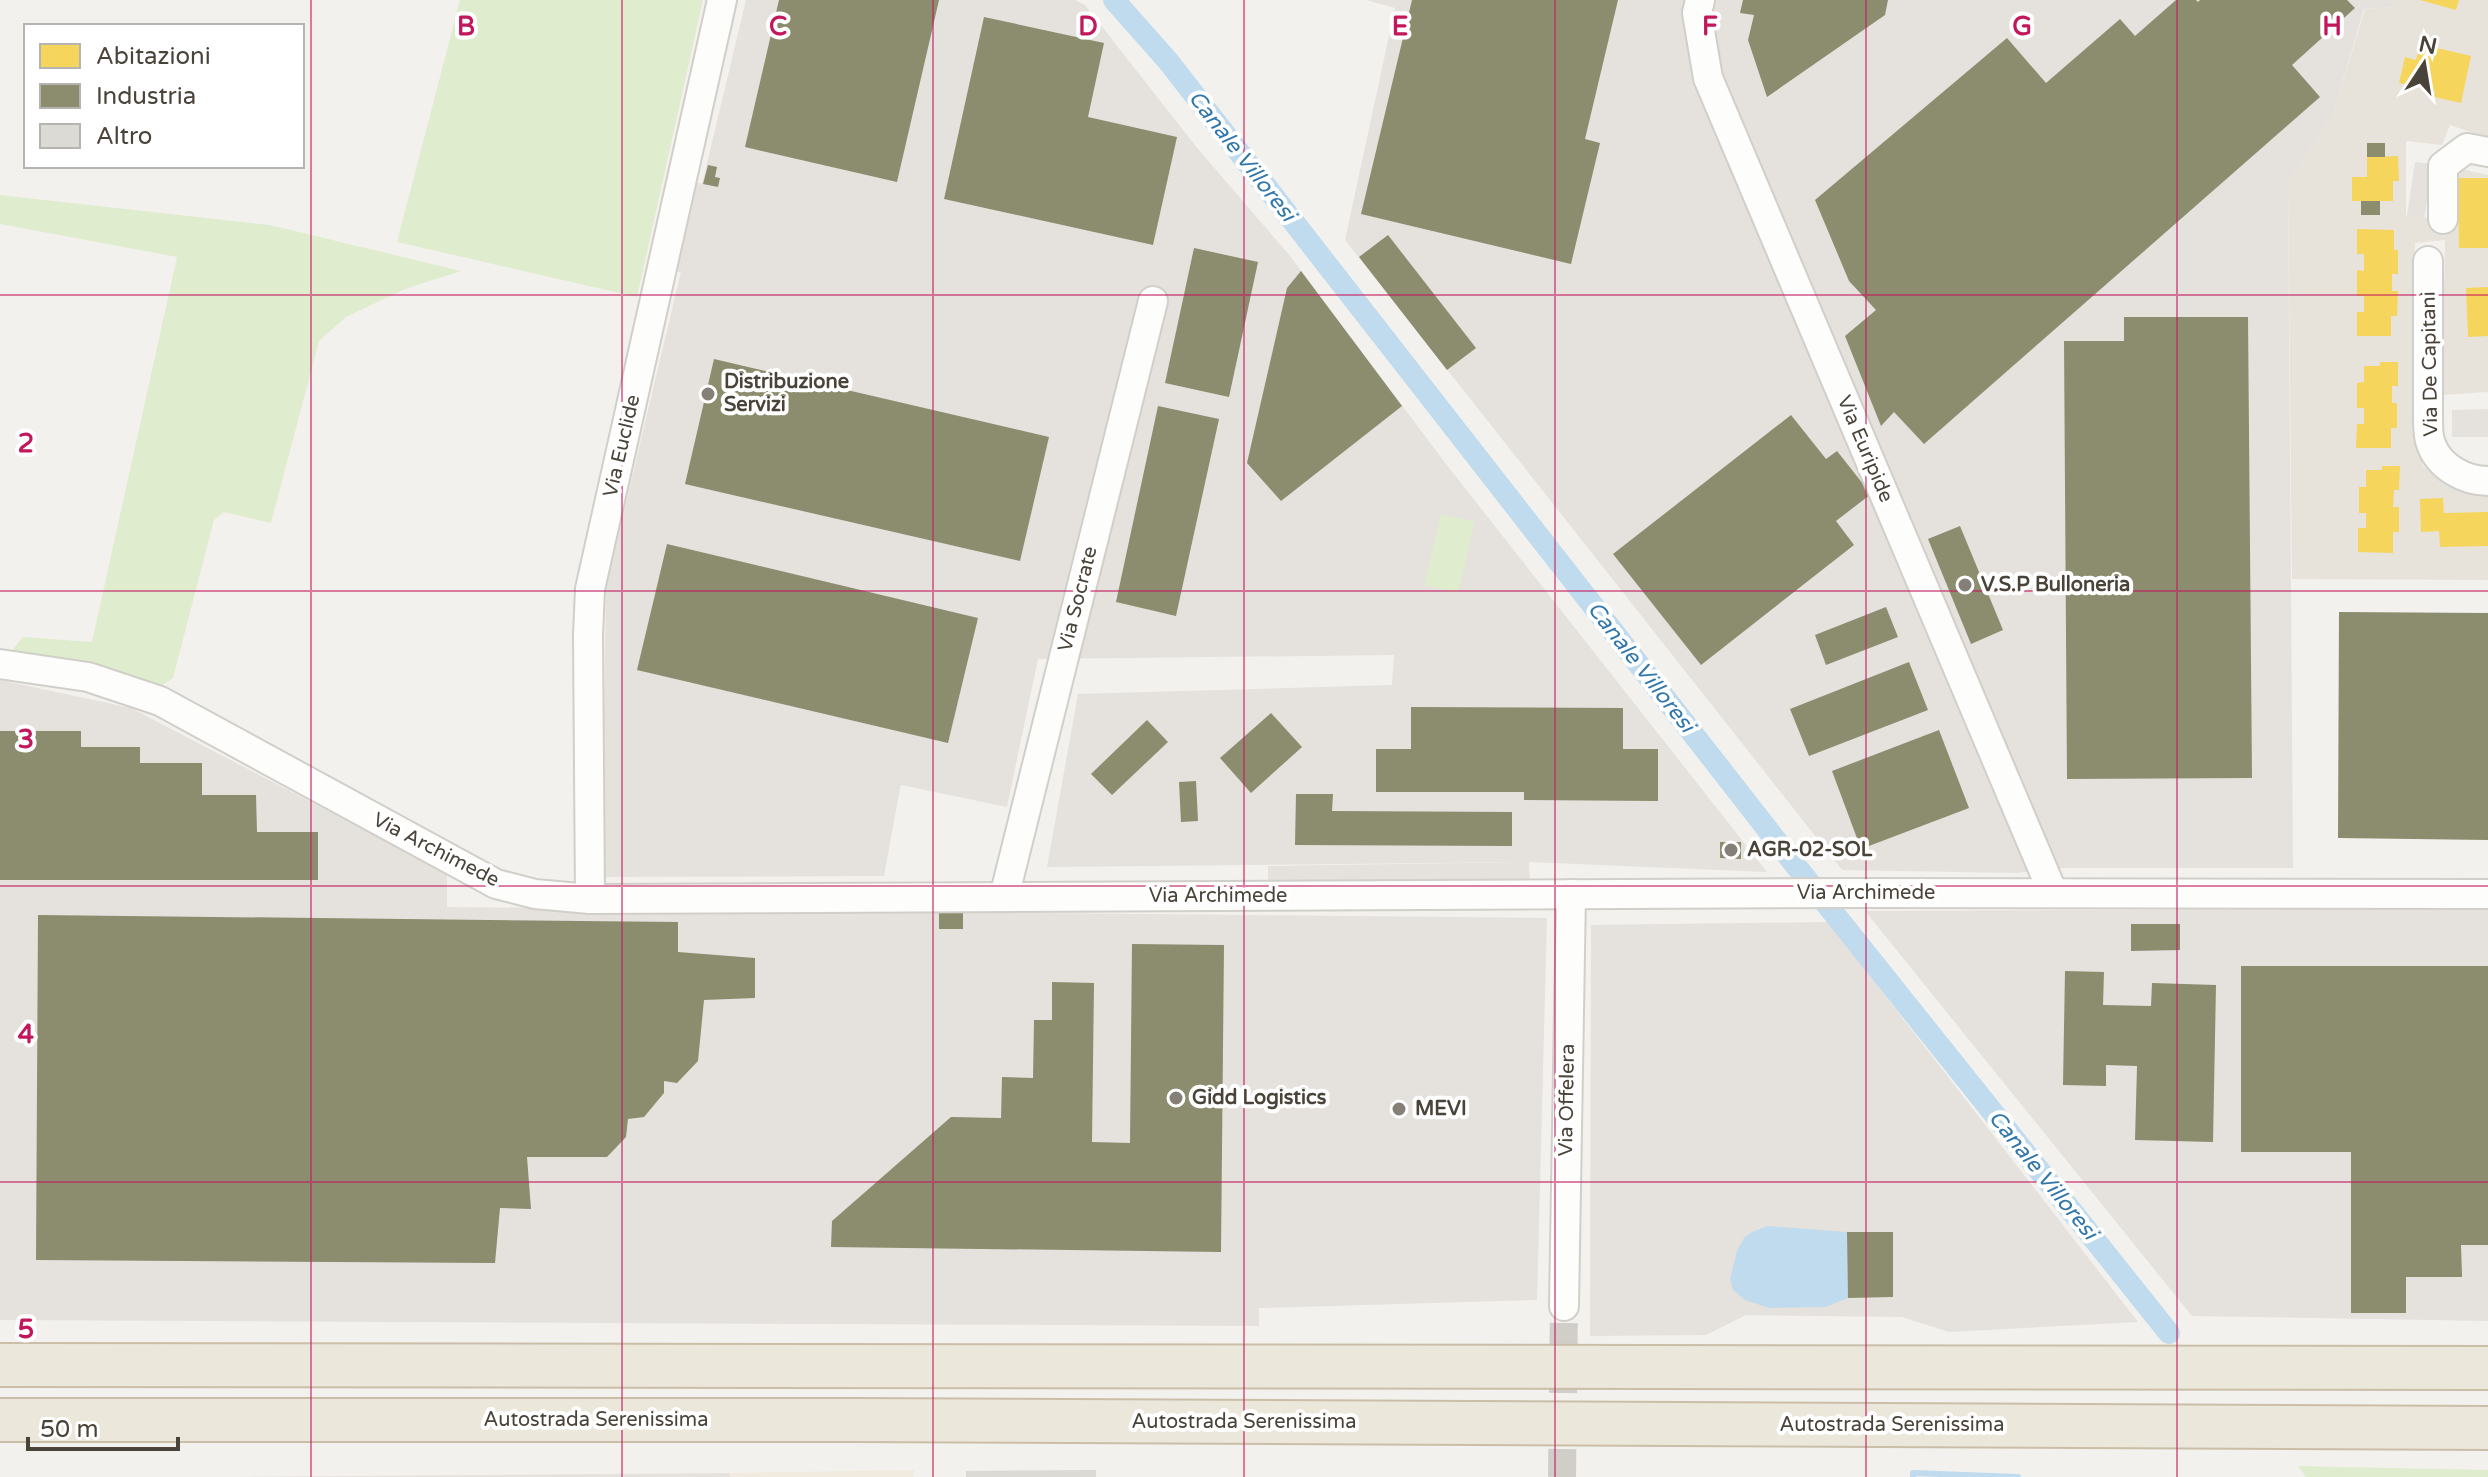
<svg xmlns="http://www.w3.org/2000/svg" width="2488" height="1477" viewBox="0 0 2488 1477" font-family="'Varela Round',sans-serif">
<rect width="100%" height="100%" fill="#f3f1ed"/>
<path fill="#e7e3db" d="M2395,0H2488V138L2450,125L2442,145L2406,141V216L2451,219L2452,167L2488,175V392L2442,395L2445,240L2415,243L2412,393L2423,466L2444,484L2488,497V580L2292,579L2288,184L2333,114L2365,9L2393,7Z"/>
<path fill="#f1eade" d="M914,1470L913,1477H730V1473Z"/>
<g fill="#e5e1dd">
<path d="M746,0H1075L1085,5L1198,149L1290,256L1446,464L1767,872L1529,862L1047,867L1078,694L1392,685L1394,655L1038,659L1007,807L604,723L606,586Z"/>
<path d="M1366,0H2395L2393,7L2364,9L2333,114L2288,184L2293,868H2062L2017,873L1842,870L1345,240L1395,8Z"/>
<path d="M0,680L131,708L447,873V907L1547,918L1537,1300L1259,1308V1326L0,1320Z"/>
<path d="M2488,908V1321L2192,1316L1865,911Z"/>
<path d="M1828,922L2138,1322L1949,1332L1902,1317L1746,1315L1706,1335L1590,1336L1591,925Z"/>
<path d="M730,1473V1477H237Z"/>
</g>
<g fill="#e0ecce">
<path d="M460,0H703L637,297L397,242Z"/>
<path d="M0,195L270,225L461,271L405,289L346,317L319,341L271,523L224,512L214,520L173,678L159,687L9,654L23,637L92,642L177,257L0,224Z"/>
<path d="M1441,514L1475,522L1458,593L1424,585Z"/>
<path d="M2298,1466L2488,1470V1477H2306Z"/>
</g>
<g fill="#e5e2de">
<path d="M2415,162L2433,164L2424,219L2407,216Z"/>
<path d="M694,182L898,230L878,318L674,271Z"/>
<path d="M923,235L1144,287L1123,375L902,324Z"/>
<path d="M2488,409V437H2452V410Z"/>
<path d="M604,723L901,783L884,876L605,877Z"/>
<path d="M1529,862L1530,885L1268,888V866Z"/>
</g>
<path fill="#c0dbee" d="M1768,1226L1847,1232L1848,1298L1825,1307L1769,1308L1745,1300L1733,1290L1730,1279L1737,1251L1744,1238L1752,1232Z"/>
<g fill="#f6d55c">
<path d="M2420,0H2459L2456,10Z"/>
<path d="M2420,44L2471,56L2461,103L2434,97L2435,91L2399,83L2405,57L2416,60Z"/>
<path d="M2398,156L2399,181H2393V201H2352V177H2367V157Z"/>
<path d="M2458,178H2488V248H2459Z"/>
<path d="M2357,229L2394,230V250H2398V274H2392V291H2398L2397,316H2391V336H2357V312H2364V296H2357V270L2364,271V254H2357Z"/>
<path d="M2488,287V336L2468,337L2466,288Z"/>
<path d="M2380,362H2398V386H2392V403H2397V428H2391V448H2356L2357,424H2364V408H2357V383L2364,382V366H2380Z"/>
<path d="M2382,466H2400L2399,490H2394L2393,507H2399V532H2393V553L2358,552V528H2366V513H2359V487H2366V470H2382Z"/>
<path d="M2443,498L2444,513L2488,512V546L2440,547L2439,531L2421,532L2420,499Z"/>
</g>
<g fill="#8c8c6e">
<path d="M779,0H939L897,182L745,147Z"/>
<path d="M1412,0H1618L1585,139L1600,143L1571,264L1361,214Z"/>
<path d="M1743,0H1888L1885,15L1767,97L1748,40L1754,15L1740,13Z"/>
<path d="M2176,0H2196L2198,2L2200,0H2347L2355,8L2292,65L2320,97L1924,444L1894,412L1881,426L1845,336L1876,310L1849,281L1815,200L2007,38L2046,83L2120,19L2135,36Z"/>
<path d="M984,17L1104,43L1088,117L1177,137L1153,245L944,199Z"/>
<rect x="2367" y="143" width="18" height="14"/>
<path d="M708,165L717,167L715,177L720,178L718,187L703,184Z"/>
<rect x="2361" y="201" width="19" height="14"/>
<path d="M1388,235L1476,348L1447,370L1359,257Z"/>
<path d="M1194,248L1258,262L1229,397L1165,383Z"/>
<path d="M1301,271L1402,406L1281,501L1247,463L1287,288Z"/>
<path d="M2124,317H2248L2252,778L2067,779L2064,341H2124Z"/>
<path d="M714,359L1049,437L1020,561L685,484Z"/>
<path d="M1158,406L1219,419L1176,616L1116,602Z"/>
<path d="M1791,415L1826,459L1837,451L1871,494L1836,521L1854,545L1701,665L1613,554Z"/>
<path d="M1960,526L2003,630L1971,644L1928,539Z"/>
<path d="M667,544L978,618L948,743L637,670Z"/>
<path d="M1886,607L1898,637L1826,665L1815,635Z"/>
<path d="M2339,612L2488,613V840L2338,838Z"/>
<path d="M1909,662L1928,710L1809,756L1790,709Z"/>
<path d="M1411,707L1623,708V749H1658V801L1524,800V792H1376V749H1411Z"/>
<path d="M1271,713L1302,747L1251,793L1220,758Z"/>
<path d="M1147,720L1168,742L1112,795L1091,774Z"/>
<path d="M1939,730L1969,808L1861,849L1832,771Z"/>
<path d="M0,731H81V747H140V763H202V795H256L257,832H318V880H0Z"/>
<path d="M1196,781L1198,821L1181,822L1179,782Z"/>
<path d="M1296,794H1333L1332,811L1512,812V846L1295,845Z"/>
<path d="M1720,842H1741V859L1720,858Z"/>
<rect x="939" y="912" width="24" height="17"/>
<path d="M38,915L678,922V952L755,958V998L704,1000L698,1061L677,1083L664,1081V1093L644,1117L628,1119L626,1137L607,1157H527L531,1209L500,1208L495,1263L36,1260Z"/>
<path d="M2131,924H2180V950L2131,951Z"/>
<path d="M1132,944L1224,945L1221,1252L831,1247L832,1221L951,1117L1001,1118L1002,1077L1033,1078L1034,1020H1052V982L1094,983L1092,1142L1130,1143Z"/>
<path d="M2241,966H2488V1245H2461L2462,1277H2406V1313H2351V1152H2241Z"/>
<path d="M2065,971L2104,972L2103,1005L2151,1006L2152,983L2216,985L2213,1142L2135,1140L2137,1066L2106,1065V1086L2063,1085Z"/>
<path d="M1847,1232H1893V1297L1848,1298Z"/>
</g>
<g fill="none" stroke-linecap="round" stroke-linejoin="round">
<path stroke="#c0dbee" stroke-width="6" d="M1913,1477V1473L2018,1477"/>
<path stroke="#c0dbee" stroke-width="22" d="M1114,0L1168,61L1800,871L2169,1333"/>
</g>
<path fill="#dcdad5" d="M1096,1470V1477H966V1471Z"/>
<g fill="none" stroke-linecap="round" stroke-linejoin="round">
<path stroke="#d1cec9" stroke-width="28" stroke-dasharray="28 14" stroke-linecap="butt" d="M1562,1477L1564,1306"/>
<defs>
<g id="minor">
<path d="M1700,0L1697,13L1708,78L2053,893"/>
<path d="M2443,219V166L2467,148L2488,152"/>
<path d="M2428,261V418C2428,426 2428,437 2431,444C2439,467 2465,481 2488,481"/>
<path d="M0,664L88,677L160,701L496,884L535,894L590,899L1853,893L2488,894"/>
<path d="M1004,897L1153,301"/>
<path d="M590,899L588,635L590,589L722,0"/>
<path d="M1564,1306L1571,894"/>
</g>
<g id="highway">
<path d="M0,1365L2488,1368"/>
<path d="M0,1420H853L2488,1428"/>
</g>
</defs>
<use href="#minor" stroke="#d1cfca" stroke-width="32"/>
<use href="#highway" stroke="#cabea9" stroke-width="46"/>
<use href="#minor" stroke="#fdfdfc" stroke-width="28"/>
<use href="#highway" stroke="#ece7db" stroke-width="42"/>
</g>
<path fill="none" stroke="#c2185b" stroke-width="2" stroke-opacity="0.55" d="M311,0V1477M622,0V1477M933,0V1477M1244,0V1477M1555,0V1477M1866,0V1477M2177,0V1477M0,295H2488M0,591H2488M0,886H2488M0,1182H2488"/>
<g fill="#848078" stroke="#fff" stroke-width="3">
<circle cx="708" cy="394" r="8"/>
<circle cx="1965" cy="585" r="8"/>
<circle cx="1731" cy="850" r="8"/>
<circle cx="1176" cy="1098" r="8"/>
<circle cx="1399" cy="1109" r="8"/>
</g>
<g text-anchor="middle" dominant-baseline="central" stroke-width="8" stroke-linejoin="round" paint-order="stroke">
<g font-size="20" fill="#494339" stroke="#fff">
<text transform="translate(2430 364) rotate(-91)">Via De Capitani</text>
<text transform="translate(622 446) rotate(-77)">Via Euclide</text>
<text transform="translate(1865 449) rotate(67)">Via Euripide</text>
<text transform="translate(1078 599) rotate(-76)">Via Socrate</text>
<text transform="translate(436 850) rotate(27)">Via Archimede</text>
<text x="1866" y="893">Via Archimede</text>
<text x="1218" y="896">Via Archimede</text>
<text transform="translate(1567 1100) rotate(-89)">Via Offelera</text>
<text x="596" y="1420">Autostrada Serenissima</text>
<text x="1244" y="1422">Autostrada Serenissima</text>
<text x="1892" y="1425">Autostrada Serenissima</text>
</g>
<g font-size="20" font-weight="bold" fill="#494339" stroke="#fff" text-anchor="start">
<text x="724" y="382">Distribuzione<tspan x="724" dy="23">Servizi</tspan></text>
<text x="1981" y="585">V.S.P Bulloneria</text>
<text x="1747" y="850">AGR-02-SOL</text>
<text x="1192" y="1098">Gidd Logistics</text>
<text x="1415" y="1109">MEVI</text>
</g>
<g font-size="22" font-style="italic" fill="#3277ab" stroke="#fff">
<text transform="translate(1242 156) rotate(52)">Canale Villoresi</text>
<text transform="translate(1641 667) rotate(52)">Canale Villoresi</text>
<text transform="translate(2043 1175) rotate(51)">Canale Villoresi</text>
</g>
</g>
<g font-size="26" text-anchor="middle" font-weight="bold" fill="#c2185b" stroke="#fff" stroke-width="8" stroke-linejoin="round" paint-order="stroke">
<text x="466" y="35">B</text>
<text x="778" y="35">C</text>
<text x="1088" y="35">D</text>
<text x="1400" y="35">E</text>
<text x="1710" y="35">F</text>
<text x="2022" y="35">G</text>
<text x="2332" y="35">H</text>
<text x="26" y="452">2</text>
<text x="26" y="748">3</text>
<text x="26" y="1043">4</text>
<text x="26" y="1338">5</text>
</g>
<rect x="24" y="24" width="280" height="144" fill="#ffffff" stroke="#b6b4b0" stroke-width="2"/>
<rect x="40" y="44" width="40" height="24" fill="#f6d55c" stroke="#b6b4b0" stroke-width="2"/>
<text x="96" y="64" font-size="24" fill="#494339">Abitazioni</text>
<rect x="40" y="84" width="40" height="24" fill="#8c8c6e" stroke="#b6b4b0" stroke-width="2"/>
<text x="96" y="104" font-size="24" fill="#494339">Industria</text>
<rect x="40" y="124" width="40" height="24" fill="#dcdad5" stroke="#b6b4b0" stroke-width="2"/>
<text x="96" y="144" font-size="24" fill="#494339">Altro</text>
<g transform="translate(2424 64) rotate(12)" stroke="#ffffff" stroke-width="6" paint-order="stroke">
<path d="M0-6L14 30L0 20L-14 30Z" fill="#494339"/>
<text y="-12" font-size="22" font-weight="bold" text-anchor="middle" fill="#494339">N</text>
</g>
<path d="M28 1437v12h150v-12" fill="none" stroke="#494339" stroke-width="4"/>
<text x="40" y="1437" font-size="24" fill="#494339" stroke="#ffffff" stroke-width="6" paint-order="stroke">50 m</text>
</svg>
